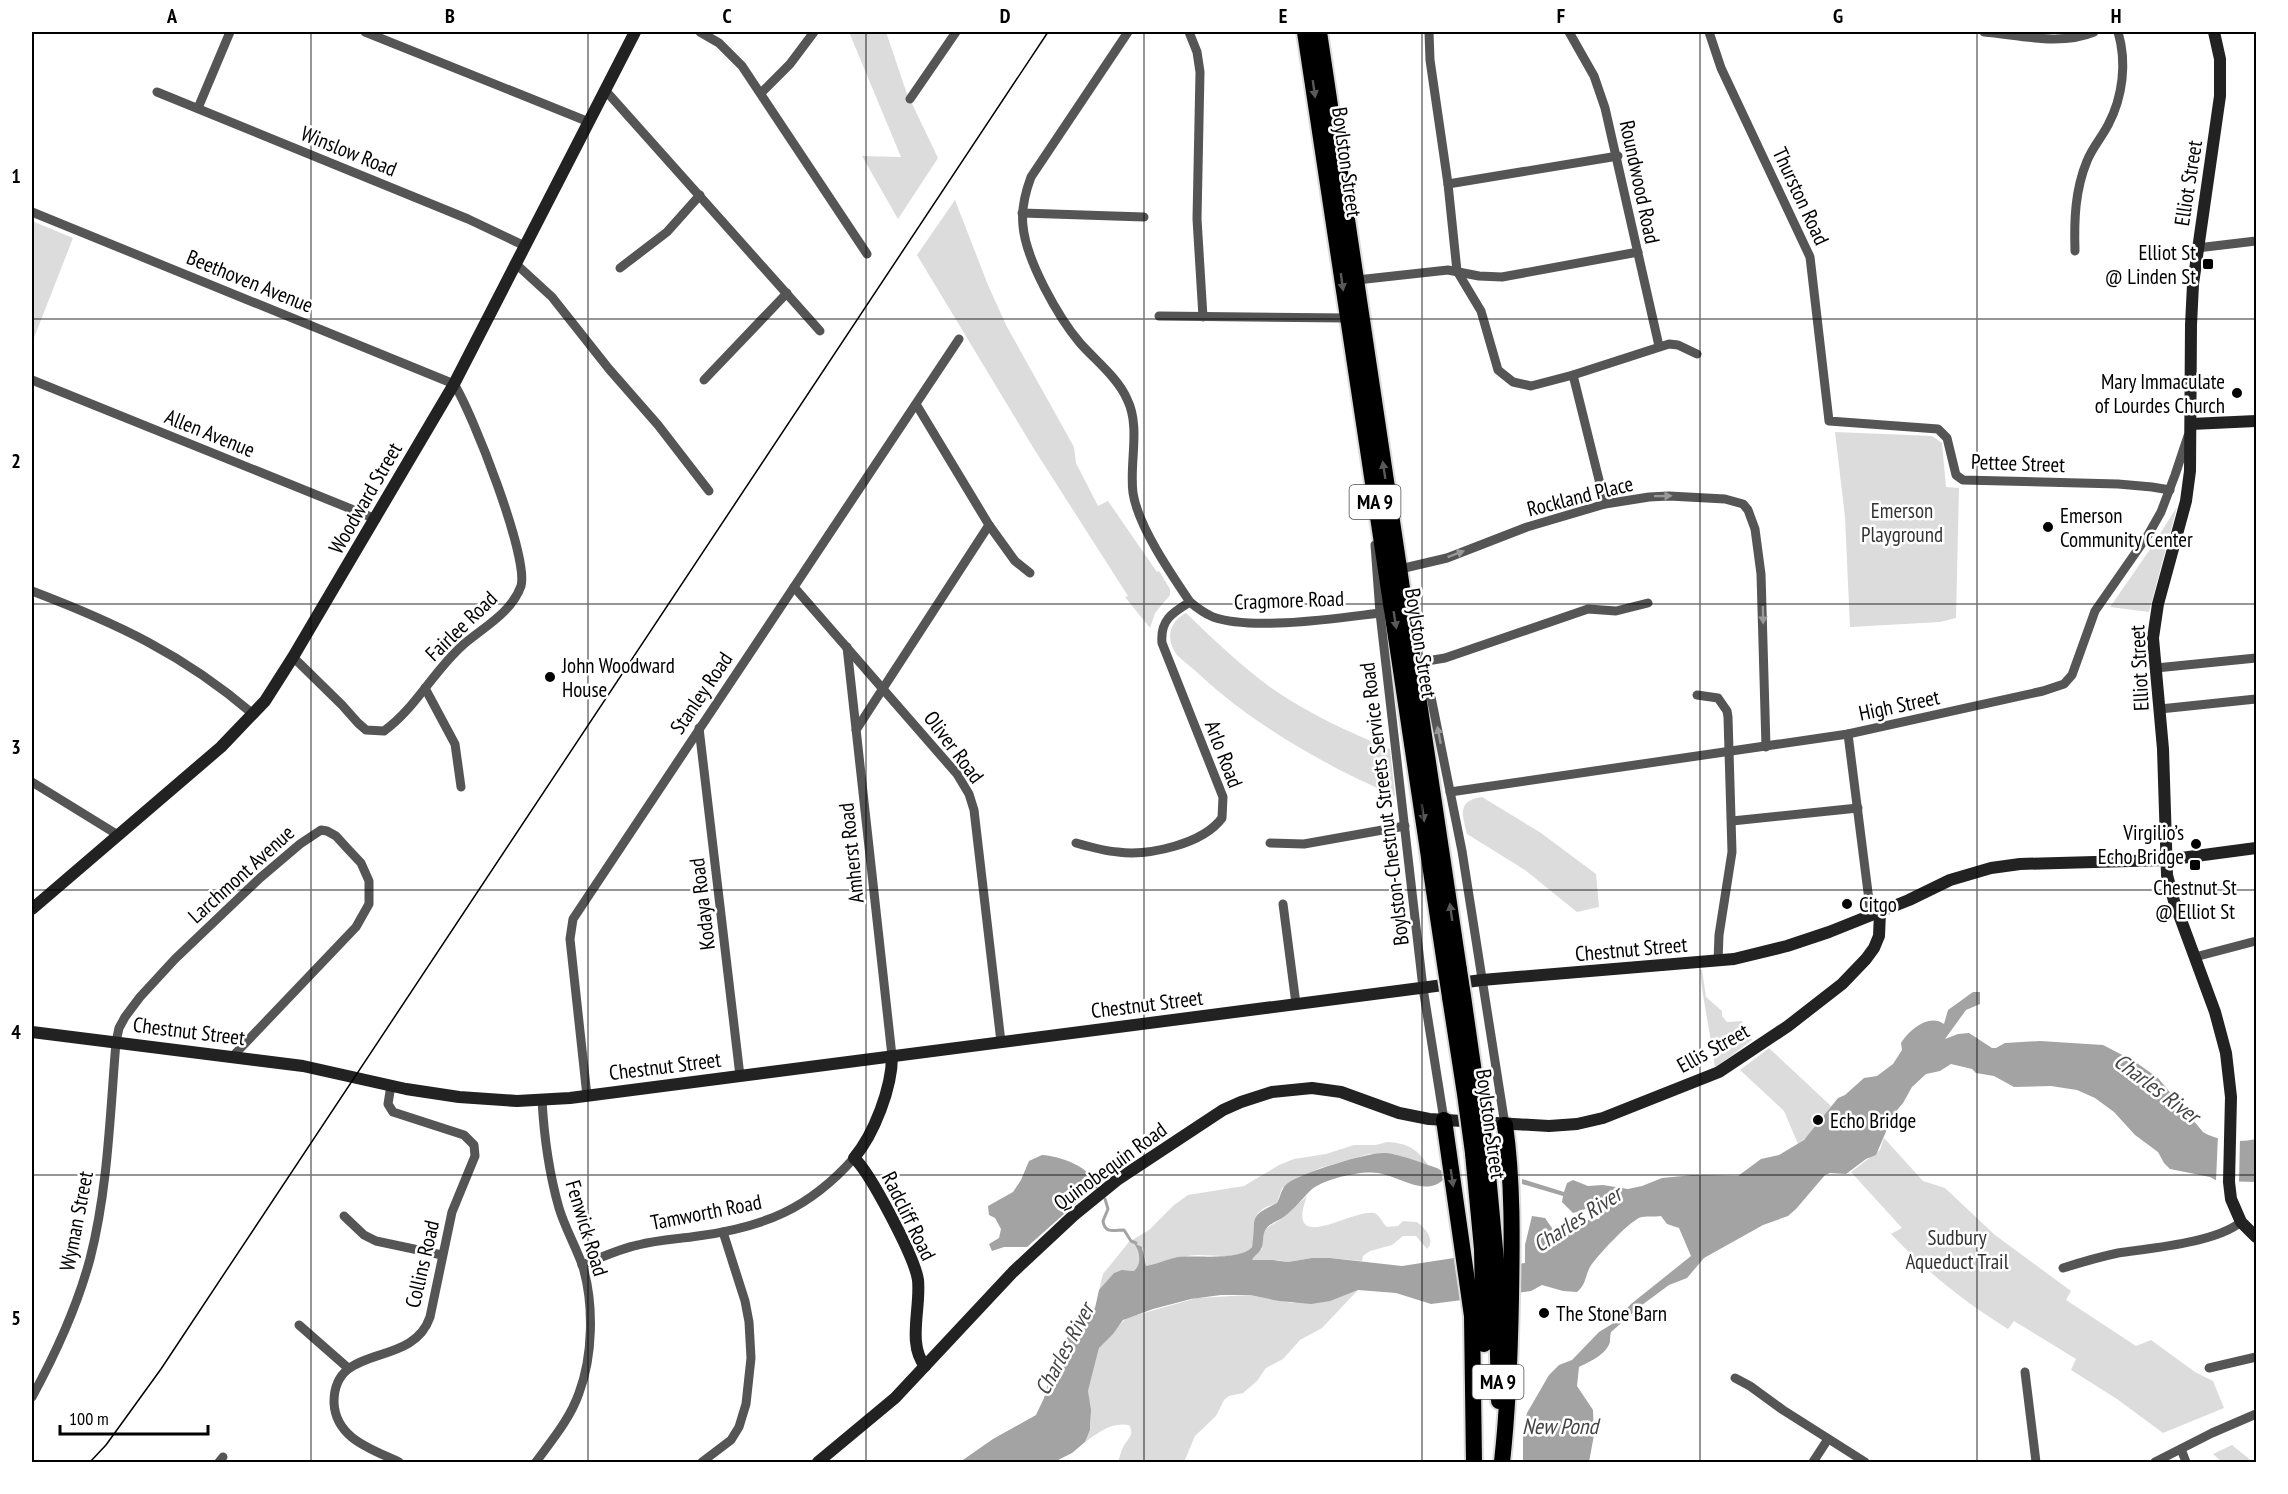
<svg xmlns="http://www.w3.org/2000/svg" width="2288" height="1494" viewBox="0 0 2288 1494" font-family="'PT Sans Narrow',sans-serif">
<rect width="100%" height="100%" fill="#fff"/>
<g fill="#dcdcdc">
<path d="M849,32H886L906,91L938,158L898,219L862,156L901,157Z"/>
<path d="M955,200L988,285L1006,325L1074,447L1076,463L1098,506L1108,501L1157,572L1159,571L1170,589V595L1155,613L1150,628L1125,597L1128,596L1034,449L917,255Z"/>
<path d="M32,221L73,238L32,343Z"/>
<path d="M1835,432L1932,436L1942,443L1946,487L1959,488L1956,618L1940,622L1850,627L1845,517Z"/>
<path d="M2177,507L2149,612L2110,607L2151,548Z"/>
<path d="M1186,613C1213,639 1240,665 1270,687C1307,713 1348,732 1390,749L1395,796C1371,785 1348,775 1325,762C1281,738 1238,710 1201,676C1194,669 1184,662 1177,655C1165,640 1169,621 1186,613Z"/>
<path d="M1482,797L1541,833L1596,874L1599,907L1577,912L1525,870L1467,834C1462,814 1457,801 1482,797Z"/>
<path d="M1700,970H1702L1706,997L1722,1011V1016L1727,1022L1742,1021L1752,1040L1715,1068C1711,1035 1703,1003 1700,970Z"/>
<path d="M1769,1048L1831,1106L1813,1132L1798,1144L1784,1111L1740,1070Z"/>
<path d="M1884,1138L1923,1181L1945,1188L1995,1235L2071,1291L2066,1300L2136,1346L2151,1340L2195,1372L2213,1381L2224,1408L2163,1433L2117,1399L2071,1370L2076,1359L2014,1321L2008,1329C1963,1301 1927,1272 1891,1234L1902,1228L1851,1172L1880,1150Z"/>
<path d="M1387,1142C1406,1143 1417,1148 1428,1165L1394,1154H1369L1320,1168L1282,1188L1277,1203C1272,1205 1267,1206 1263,1209C1247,1219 1258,1237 1250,1251C1233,1259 1215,1255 1198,1255C1178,1256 1165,1262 1146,1266L1144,1249L1135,1243C1140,1253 1142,1263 1134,1271C1107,1268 1115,1280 1099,1290L1103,1274L1129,1242L1149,1230L1174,1205L1188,1195L1244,1186L1279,1165L1294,1159L1326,1154L1354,1145H1376Z"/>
<path d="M1307,1196C1284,1257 1352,1209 1374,1213C1380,1215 1382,1223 1387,1227L1398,1226L1403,1221L1417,1222C1425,1228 1436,1240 1427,1249L1416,1236H1403L1392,1245L1370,1251L1363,1256L1362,1261L1330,1258H1312L1288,1262L1278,1260L1252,1261L1251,1258L1262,1249L1263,1234L1267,1228L1281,1219Z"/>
<path d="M1358,1290L1322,1328L1300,1340L1283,1359L1266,1368L1257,1381L1243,1393L1229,1396L1224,1400L1216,1416L1195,1436L1184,1462H1118C1119,1458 1121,1452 1123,1447C1128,1438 1135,1435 1129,1425C1110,1422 1100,1432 1085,1442L1090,1430L1091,1420L1088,1391L1099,1348L1126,1318L1197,1298L1250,1295L1292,1303L1344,1295Z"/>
<path d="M2232,1445L2253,1462H2222L2213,1454Z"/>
</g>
<g fill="#a3a3a3">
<path d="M1973,992H1980V1004L1966,1010L1945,1039L1958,1034L1969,1033L1992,1048H1996L2005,1043L2040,1041L2103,1045L2134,1061L2158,1078L2203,1132C2218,1141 2240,1143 2256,1139V1182L2217,1181L2210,1177L2170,1169L2164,1163L2158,1152L2135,1135L2114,1112L2095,1098L2077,1090L2051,1086L2014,1087L1994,1076L1976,1073L1972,1069L1951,1064L1940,1071L1926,1074L1912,1087L1903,1103L1893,1115L1876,1155L1866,1159L1846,1174L1830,1173L1825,1175L1796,1209L1788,1216L1763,1225L1704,1258L1687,1278L1669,1285L1642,1305L1611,1332C1610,1336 1610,1339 1610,1342C1606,1355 1589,1362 1579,1367L1577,1386L1593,1410L1594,1435L1589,1462H1523V1431L1527,1413L1549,1375L1559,1365L1572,1360L1599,1332L1612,1324L1631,1304L1691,1256L1679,1228L1667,1224L1661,1216C1654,1217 1649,1216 1642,1217C1632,1218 1596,1257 1590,1267C1585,1276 1586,1285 1577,1292L1563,1291L1542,1285L1531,1291L1431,1304L1396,1293L1358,1290L1330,1301L1311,1304L1279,1301L1250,1295H1221L1191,1299L1153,1309L1123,1320L1113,1334L1099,1348L1088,1391L1091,1410L1090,1430L1085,1442L1072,1453L1054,1462H960L993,1439L1036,1415L1044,1398L1052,1368L1061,1347L1076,1324L1095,1308L1099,1290L1114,1273L1122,1270L1134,1271C1142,1263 1140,1252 1134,1243L1142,1247L1146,1266C1158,1264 1167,1259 1178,1257C1196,1255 1241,1261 1252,1247C1257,1217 1246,1218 1277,1203C1281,1196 1281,1188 1288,1183C1304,1172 1365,1153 1384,1153C1397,1153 1425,1164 1437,1168L1442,1171L1443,1180C1424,1197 1399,1176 1378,1173C1362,1170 1323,1179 1311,1190C1302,1199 1295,1208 1285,1216C1279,1221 1271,1222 1266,1229C1262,1235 1264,1240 1262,1247C1260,1253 1254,1255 1252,1260H1273L1288,1262L1312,1258H1330L1402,1266L1454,1258L1456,1272L1525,1263V1245L1532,1216L1545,1218L1554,1231L1559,1233L1566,1224C1577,1220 1588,1220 1599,1219L1602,1212C1592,1203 1584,1211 1573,1213L1562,1202L1563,1196L1522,1184V1179L1564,1192L1567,1183L1573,1180L1588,1186L1603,1185L1628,1189L1642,1186L1662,1178L1693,1175L1738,1176L1761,1159L1779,1155L1804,1140L1838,1098L1845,1095L1864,1078L1877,1076L1893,1064L1902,1050L1901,1043C1909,1030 1929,1013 1944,1024L1948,1010Z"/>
<path d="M1042,1155C1059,1156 1085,1165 1094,1180L1091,1190L1027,1247H1004L992,1251L989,1244L999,1238L1001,1229L995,1218L989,1215L988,1206L1013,1192L1021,1180L1029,1161Z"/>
</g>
<path fill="#fff" d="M2218,1135L2240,1138L2239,1182L2216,1181Z"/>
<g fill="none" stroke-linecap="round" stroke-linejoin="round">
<g stroke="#a3a3a3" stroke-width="3">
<path d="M1094,1186L1096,1187"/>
<path d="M1105,1199L1108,1209L1103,1221C1105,1234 1114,1230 1124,1230L1131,1241L1136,1243"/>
</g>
<defs>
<g id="highway">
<path d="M1305,32C1351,345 1401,658 1446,971"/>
<path d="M1319,32L1459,970"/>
<path d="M1463,996L1477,1094"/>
<path d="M1450,997L1465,1094"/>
<path d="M1444,1120L1472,1316L1474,1462"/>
<path d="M1473,1153L1482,1249L1484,1344"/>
<path d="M1486,1153L1496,1260L1499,1401"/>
<path d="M1502,1462C1508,1408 1510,1353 1511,1298C1512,1240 1513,1182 1505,1125"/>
</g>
</defs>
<use href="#highway" stroke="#dbdbdb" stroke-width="20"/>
<g stroke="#555" stroke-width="9">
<path d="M365,32L589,122"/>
<path d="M700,32L719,43L742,66L867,254"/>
<path d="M1128,32L1031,177C1025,193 1021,208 1023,226C1026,260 1058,317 1080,343C1095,360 1118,378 1127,399C1141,427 1129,463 1133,493C1138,526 1171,574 1190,602C1197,608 1204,613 1213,617C1253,631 1338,618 1380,613"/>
<path d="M1189,32L1197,52L1200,72L1197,219L1203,317"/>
<path d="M1429,32L1430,60L1448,184L1457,271L1481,311L1498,370L1513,382L1531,386L1573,375L1669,344L1678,345L1697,354"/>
<path d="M1569,32L1594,76L1605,108L1659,346"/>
<path d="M1709,32L1721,68L1810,257L1829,421L1938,429L1947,438L1956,475L1963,480L2118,484L2152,487L2170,490"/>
<path d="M1984,32C2020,35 2060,46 2094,32"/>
<path d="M605,90L820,331"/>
<path d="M157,92L468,219L525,246"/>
<path d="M761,93L790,64L814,32"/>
<path d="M910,99L956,32"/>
<path d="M198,108L230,32"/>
<path d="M1448,184L1618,156"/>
<path d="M32,212L454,384C472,412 529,557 521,586C512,612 484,627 464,644C434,670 416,708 384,731L366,730L358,723L342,705L293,657"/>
<path d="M1022,213L1144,217"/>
<path d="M2197,248L2256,241"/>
<path d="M2075,251C2074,220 2075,190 2087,161C2092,148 2102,137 2108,125C2123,97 2127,62 2118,32"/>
<path d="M516,264L552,297L609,369L658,425L709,491"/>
<path d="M620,268L667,232L700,195"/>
<path d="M1357,280L1448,270L1479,276L1502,277L1638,252"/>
<path d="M1159,316L1347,318"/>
<path d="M1573,375L1605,504"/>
<path d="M32,380L376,519"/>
<path d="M704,380L787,293"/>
<path d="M916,404L989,525L1015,561L1030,573"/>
<path d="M1375,545L1380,613L1423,988L1444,1120"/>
<path d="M1400,569L1447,558L1527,527L1605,504L1649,497L1669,496L1725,499L1743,504L1748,510L1755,529L1761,574L1766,747"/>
<path d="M794,587L957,774L969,794L974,810L1001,1042"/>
<path d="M32,591C116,623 183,654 253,714"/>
<path d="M847,647L892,1056"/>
<path d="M2156,668L2256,658"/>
<path d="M425,688L455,744L461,787"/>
<path d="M1697,695L1718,698L1727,711L1728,717L1732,852L1719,935L1718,961"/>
<path d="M2160,709L2256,699"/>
<path d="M699,728L740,1076"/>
<path d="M856,730L989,525"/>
<path d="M1848,734L1871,916"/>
<path d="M32,782L118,835"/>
<path d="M1450,792L1848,734L2043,691L2064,684L2072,675L2095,611L2148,535L2161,512L2175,475L2188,436"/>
<path d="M1732,821L1858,808"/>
<path d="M1076,843C1090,847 1104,851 1118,852C1149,856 1203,844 1222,818L1223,797L1162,643C1160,620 1172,613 1190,602"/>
<path d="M1270,843L1304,844L1405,826"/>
<path d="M1283,904L1296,1004"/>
<path d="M2195,957L2256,941"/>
<path d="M391,1085L388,1104L393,1112L464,1135L474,1145L475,1156L452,1212L430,1317C412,1370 333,1341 334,1403C336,1439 372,1449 399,1462"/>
<path d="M587,1096L570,939L573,919L959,339"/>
<path d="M1505,1125L1462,851L1431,697L1425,681L1415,663L1445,658L1588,609L1616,611L1648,603"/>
<path d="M344,1216L364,1235L376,1241L442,1255"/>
<path d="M582,1265C600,1258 619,1249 638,1245C658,1240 678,1239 698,1236C764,1227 809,1209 854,1158"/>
<path d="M2063,1268C2082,1262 2099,1257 2118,1253C2151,1248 2215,1243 2241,1222"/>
<path d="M299,1325L348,1368"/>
<path d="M2209,1368L2256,1357"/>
<path d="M2025,1372L2036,1462"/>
<path d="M1735,1378L1750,1386L1783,1410L1865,1462"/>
<path d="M32,1397C56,1353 77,1307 90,1259C108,1189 110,1114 116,1042L119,1028L125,1017L140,997L175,959L260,878L300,844L321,830L327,831L336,836L346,847L361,863L369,881V904L356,927L233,1056"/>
<path d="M2181,1449L2186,1462"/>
<path d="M219,1462L223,1457"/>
<path d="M536,1462C552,1440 570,1419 579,1393C593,1356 594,1305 583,1267C576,1247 565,1228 559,1208C549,1173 544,1136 542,1100"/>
<path d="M702,1462L731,1440L739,1427L746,1404L751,1358L749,1322L745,1301L723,1232"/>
<path d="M1813,1462L1828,1439"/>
<path d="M2155,1462L2212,1433L2256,1414"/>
</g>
<g stroke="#222" stroke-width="12">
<path d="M2214,32L2220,59V96L2193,284L2191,325L2190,471L2186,501L2158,604L2153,638L2163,749L2167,875L2174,901L2215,1012L2226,1053L2231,1097L2229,1182L2231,1199L2241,1222L2256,1237"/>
<path d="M2191,424L2256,421"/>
<path d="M32,909L221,747L265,701L293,657L454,384L635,32"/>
<path d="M32,1032L303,1066L406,1089L459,1097L517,1101L570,1098L1482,980L1734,959L1787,946L1829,932L1909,900L1950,880L1991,868L2020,864L2166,860L2256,848"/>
<path d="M892,1056C892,1088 874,1134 854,1158C870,1172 915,1258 918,1280C921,1308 907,1344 925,1366"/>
<path d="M818,1462L895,1398L1013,1272L1074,1215L1117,1180L1223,1110L1241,1102L1272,1092L1312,1088L1341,1092L1399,1113L1429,1119L1549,1126L1577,1124L1603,1118L1719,1072L1788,1026L1842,984L1866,959L1874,948L1879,936L1880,912"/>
</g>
<use href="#highway" stroke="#000" stroke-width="16"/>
<path stroke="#000" stroke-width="1.5" d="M90,1462L106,1445L161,1369L1048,32"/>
<defs>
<g id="highway-bridge">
<path d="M1459,970L1463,996"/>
<path d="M1446,971L1450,997"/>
<path d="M1465,1094L1473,1153"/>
<path d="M1477,1094L1486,1153"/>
</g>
</defs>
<use href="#highway-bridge" stroke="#dbdbdb" stroke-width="20" stroke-linecap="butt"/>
<use href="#highway-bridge" stroke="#000" stroke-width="16"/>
</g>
<defs><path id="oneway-solid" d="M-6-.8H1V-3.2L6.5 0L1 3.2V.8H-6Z" transform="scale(1.5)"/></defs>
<g fill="#595959">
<use href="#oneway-solid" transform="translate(1314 89) rotate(82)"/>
<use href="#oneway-solid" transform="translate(1342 282) rotate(82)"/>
<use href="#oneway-solid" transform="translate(1384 470) rotate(-99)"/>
<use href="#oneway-solid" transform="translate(1395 620) rotate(81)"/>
<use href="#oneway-solid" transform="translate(1423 813) rotate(82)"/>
<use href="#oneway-solid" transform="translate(1451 912) rotate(-98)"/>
<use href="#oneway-solid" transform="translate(1452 1178) rotate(82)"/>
</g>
<g fill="#999">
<use href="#oneway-solid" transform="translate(1663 496) rotate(-1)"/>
<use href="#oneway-solid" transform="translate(1456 554) rotate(-21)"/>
<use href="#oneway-solid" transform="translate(1763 615) rotate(89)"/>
<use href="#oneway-solid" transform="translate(1439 735) rotate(-101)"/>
</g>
<path fill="none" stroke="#000" stroke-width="1.5" stroke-opacity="0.55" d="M311,32V1462M588,32V1462M866,32V1462M1144,32V1462M1422,32V1462M1700,32V1462M1977,32V1462M32,319H2256M32,604H2256M32,890H2256M32,1175H2256"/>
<g fill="#000" stroke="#fff" stroke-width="2">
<rect x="2202" y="258" width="12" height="12" rx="3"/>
<circle cx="2237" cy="393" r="6"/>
<circle cx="2048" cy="527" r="6"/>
<circle cx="550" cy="677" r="6"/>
<circle cx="2196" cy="844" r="6"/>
<rect x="2189" y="859" width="12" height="12" rx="3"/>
<circle cx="1847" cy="904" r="6"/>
<circle cx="1818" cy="1120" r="6"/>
<circle cx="1544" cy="1313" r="6"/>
</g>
<g text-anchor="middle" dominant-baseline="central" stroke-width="5" stroke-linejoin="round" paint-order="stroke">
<g fill="#fff" stroke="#4c4c4c" stroke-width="1.5">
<rect x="1349.5" y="485" width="51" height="34" rx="4.5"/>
<rect x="1472.5" y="1365" width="51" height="34" rx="4.5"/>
</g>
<g font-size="20" font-weight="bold" fill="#000">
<text x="1375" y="502">MA 9</text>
<text x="1498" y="1382">MA 9</text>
</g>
<g font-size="21" fill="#000" stroke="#fff">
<text transform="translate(349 151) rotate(22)">Winslow Road</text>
<text transform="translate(1347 162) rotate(82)">Boylston Street</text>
<text transform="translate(1640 182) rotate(78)">Roundwood Road</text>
<text transform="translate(2188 183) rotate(-81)">Elliot Street</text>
<text transform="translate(1801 196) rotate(65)">Thurston Road</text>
<text transform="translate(250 281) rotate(22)">Beethoven Avenue</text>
<text transform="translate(210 433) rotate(22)">Allen Avenue</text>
<text transform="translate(2018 463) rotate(2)">Pettee Street</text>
<text transform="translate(1580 496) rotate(-14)">Rockland Place</text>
<text transform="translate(365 498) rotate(-60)">Woodward Street</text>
<text transform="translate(1289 600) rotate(-2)">Cragmore Road</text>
<text transform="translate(461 626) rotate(-44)">Fairlee Road</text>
<text transform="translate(1421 643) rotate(81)">Boylston Street</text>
<text transform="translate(2139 668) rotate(-93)">Elliot Street</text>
<text transform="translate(701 693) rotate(-56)">Stanley Road</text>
<text transform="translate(1899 705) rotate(-12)">High Street</text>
<text transform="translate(954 747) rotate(53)">Oliver Road</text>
<text transform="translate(1224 754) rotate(69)">Arlo Road</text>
<text transform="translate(1384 804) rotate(-97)">Boylston-Chestnut Streets Service Road</text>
<text transform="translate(851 853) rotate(-96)">Amherst Road</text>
<text transform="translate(241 874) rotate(-42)">Larchmont Avenue</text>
<text transform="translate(702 904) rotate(-97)">Kodaya Road</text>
<text transform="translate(1631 949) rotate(-5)">Chestnut Street</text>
<text transform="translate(1147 1004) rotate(-7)">Chestnut Street</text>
<text transform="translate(189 1031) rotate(7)">Chestnut Street</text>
<text transform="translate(1713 1048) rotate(-29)">Ellis Street</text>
<text transform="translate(665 1066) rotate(-7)">Chestnut Street</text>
<text transform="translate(1491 1124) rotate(82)">Boylston Street</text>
<text transform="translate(1110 1166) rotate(-36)">Quinobequin Road</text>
<text transform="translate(706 1212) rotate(-11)">Tamworth Road</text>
<text transform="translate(909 1216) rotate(64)">Radcliff Road</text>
<text transform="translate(76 1221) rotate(-79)">Wyman Street</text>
<text transform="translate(587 1228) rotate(73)">Fenwick Road</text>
<text transform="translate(422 1264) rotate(-77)">Collins Road</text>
</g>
<g font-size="21" fill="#000" stroke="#fff" text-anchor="start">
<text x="2196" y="252" text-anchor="end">Elliot St<tspan x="2196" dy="24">@ Linden St</tspan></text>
<text x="2225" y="381" text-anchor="end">Mary Immaculate<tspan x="2225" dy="24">of Lourdes Church</tspan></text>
<text x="2060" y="515">Emerson<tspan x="2060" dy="24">Community Center</tspan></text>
<text x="562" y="665">John Woodward<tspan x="562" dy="24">House</tspan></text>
<text x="2184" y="832" text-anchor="end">Virgilio’s<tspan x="2184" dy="24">Echo Bridge</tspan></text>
<text x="2195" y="887" text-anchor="middle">Chestnut St<tspan x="2195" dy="24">@ Elliot St</tspan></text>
<text x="1859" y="904">Citgo</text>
<text x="1830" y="1120">Echo Bridge</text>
<text x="1556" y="1313">The Stone Barn</text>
</g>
<g font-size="21" fill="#333" stroke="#fff">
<text x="1902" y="510">Emerson<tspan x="1902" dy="24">Playground</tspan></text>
<text x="1957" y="1237">Sudbury<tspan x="1957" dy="24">Aqueduct Trail</tspan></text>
</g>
<g font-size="22" font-style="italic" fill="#444" stroke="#fff">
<text transform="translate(2157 1088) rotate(37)">Charles River</text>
<text transform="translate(1577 1219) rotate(-33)">Charles River</text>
<text transform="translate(1064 1349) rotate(-62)">Charles River</text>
<text x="1560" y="1426">New Pond</text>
</g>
</g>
<rect width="2288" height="1494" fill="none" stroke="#ffffff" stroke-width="66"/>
<path d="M60 1425v9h148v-9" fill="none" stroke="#000000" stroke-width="3"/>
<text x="69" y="1425" font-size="18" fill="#000000" stroke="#ffffff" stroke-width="4.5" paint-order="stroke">100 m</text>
<rect x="33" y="33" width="2222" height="1428" fill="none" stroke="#000" stroke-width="2"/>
<g font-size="20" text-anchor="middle" font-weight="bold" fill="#000">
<text x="172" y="23">A</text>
<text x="450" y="23">B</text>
<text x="727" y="23">C</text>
<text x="1005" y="23">D</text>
<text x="1283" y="23">E</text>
<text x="1561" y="23">F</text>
<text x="1838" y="23">G</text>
<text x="2116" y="23">H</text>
<text x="16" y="183">1</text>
<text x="16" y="468">2</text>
<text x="16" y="754">3</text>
<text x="16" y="1039">4</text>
<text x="16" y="1325">5</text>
</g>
</svg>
